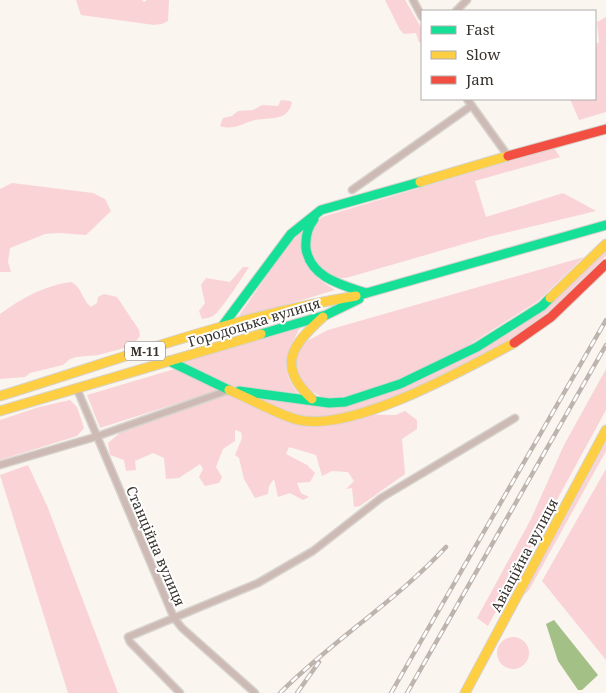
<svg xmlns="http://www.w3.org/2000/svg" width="606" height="693" viewBox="0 0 606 693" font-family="'Noto Serif',serif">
<rect width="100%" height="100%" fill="#faf5ef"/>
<g fill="#fad3d6">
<path d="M76,0H142L144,2L147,0H169L168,21L162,24L154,25L81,15Z"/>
<path d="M385,0H405L422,29V43L419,42L416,33L404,34L400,30Z"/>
<path d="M606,17V112L579,120L570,99H595V45L599,42L597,22Z"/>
<path d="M281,100L290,101L292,103C287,122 270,117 255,120C242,123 234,131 220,126L223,118L232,116L238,111L253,110L262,105L278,106Z"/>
<path d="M554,148L560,157L475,181L486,217L563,193L596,211L488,237L346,278C313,279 299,240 322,217Z"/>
<path d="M12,183L93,193L105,199L111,211L86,235L59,233L45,234L10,248L8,262L11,272H0V189Z"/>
<path d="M302,230C297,262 309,274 335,290L236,320L285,249Z"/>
<path d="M606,249V256L548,312L517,335L483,354L403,394L344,414L396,415L405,411L417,420V429L402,439L405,474L360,506L354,507L352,488L346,489L354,481L348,472L332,471L322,476L316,455L289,447L286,454L307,465L315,473L310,482L297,483L301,493L309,497L303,500L290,493L278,497L274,479L269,486L268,494L255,498L244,479L239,458L235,455L242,438L241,432L235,430V441L223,449L216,467L222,477L219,483L205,486L199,477L203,469L200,464L179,478L166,479L164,458L153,453L135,461L136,470L126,471L124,460L110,455L108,443L127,427L217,396L232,395L286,400L333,407L353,404L402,388L481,350L513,331L545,309Z"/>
<path d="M584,257L538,301L464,348L387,384L336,399L323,398L305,387L297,373V352L301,344L328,330Z"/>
<path d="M243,267H249C244,275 220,312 213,316C210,318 205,318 202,319L199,311L205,303L201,285L206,278L230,282Z"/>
<path d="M71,282C82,287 82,300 91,307L97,303L98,297L104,294L117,297L139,330L140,336L132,346L98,355L76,357L70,359L63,365L30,373L25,377L0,379V314C22,298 43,286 71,282Z"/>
<path d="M300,328C287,352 278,369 298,393L234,387L179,361Z"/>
<path d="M178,368L219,390L100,428L87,395Z"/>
<path d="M606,369V410L488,626L477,618L531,519L564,445Z"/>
<path d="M70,400L77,407L84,428L77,436L0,460V420L39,407Z"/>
<path d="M606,442V451L529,590L523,596Z"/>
<path d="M28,465L48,508L118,693H68L0,475Z"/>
<path d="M606,469V660L542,581Z"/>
<circle cx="513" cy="653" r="16"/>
</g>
<path fill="#a3c087" d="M554,620L598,675L582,690H578L558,661L546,624Z"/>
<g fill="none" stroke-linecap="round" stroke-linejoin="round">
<defs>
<g id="street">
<path d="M413,0L422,17"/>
<path d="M456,11L467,0"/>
<path d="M467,99L508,156"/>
<path d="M352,190L471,106"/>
<path d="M77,389L174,618L182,628L255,693"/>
<path d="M0,465L95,437L229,390"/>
<path d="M180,693L130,642L128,637L258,583L313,551L381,498L515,418"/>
</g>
<g id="fast">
<path d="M314,219C307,228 305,237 306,249C311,278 342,285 366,293"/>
<path d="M356,296L606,225"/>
<path d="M221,328L291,234L321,210L420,182"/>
<path d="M261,334L326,315L359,299"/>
<path d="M169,361L229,390"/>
<path d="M239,391L329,403L345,402L400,384L477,347L542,306L550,298"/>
</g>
<g id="slow">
<path d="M420,182L508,156"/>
<path d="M550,298L606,244"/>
<path d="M229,390C251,399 273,412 295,419C349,435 465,369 514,343"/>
<path d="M0,396C117,360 235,316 356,296"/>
<path d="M312,399C276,366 292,345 323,317"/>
<path d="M0,411L261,334"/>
<path d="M465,693L606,430"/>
</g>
<g id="jam">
<path d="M508,156L606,129"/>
<path d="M514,343L551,317L606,264"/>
</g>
</defs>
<use href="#street" stroke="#d6d2cd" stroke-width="9"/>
<use href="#fast" stroke="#d6d2cd" stroke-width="11"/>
<use href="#slow" stroke="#d6d2cd" stroke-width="11"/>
<use href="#jam" stroke="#d6d2cd" stroke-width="11"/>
<use href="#street" stroke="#cebab4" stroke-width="6"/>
<use href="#fast" stroke="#16e098" stroke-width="9"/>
<use href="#slow" stroke="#ffcf43" stroke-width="9"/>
<use href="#jam" stroke="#f24e42" stroke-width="9"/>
<defs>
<g id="rail">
<path d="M280,693C332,641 396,601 446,547"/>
<path d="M297,693L319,662"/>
<path d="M391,693L606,320"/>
<path d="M407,693L606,345"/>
</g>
</defs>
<use href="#rail" stroke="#beb4ae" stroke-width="4.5"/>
<use href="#rail" stroke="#fff" stroke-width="2.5" stroke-dasharray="8" stroke-linecap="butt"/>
</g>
<g text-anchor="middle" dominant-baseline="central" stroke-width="4" stroke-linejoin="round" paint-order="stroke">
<rect fill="#fff" stroke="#726f6c" stroke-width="1" x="125" y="341.5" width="40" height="19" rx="4"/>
<g font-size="12" font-weight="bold" fill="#36312d">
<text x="145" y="351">М-11</text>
</g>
<g font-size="14" fill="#36312d" stroke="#fff">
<text transform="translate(254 322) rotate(-17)">Городоцька вулиця</text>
<text transform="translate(156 546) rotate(67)">Станційна вулиця</text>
<text transform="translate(524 555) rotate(-62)">Авіаційна вулиця</text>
</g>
</g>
<rect x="421" y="10" width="175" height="90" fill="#ffffff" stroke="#afadab"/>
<rect x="431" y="26" width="25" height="8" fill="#16e098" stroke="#afadab"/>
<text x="466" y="35" font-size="15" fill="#36312d">Fast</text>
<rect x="431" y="51" width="25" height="8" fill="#ffcf43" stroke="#afadab"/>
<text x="466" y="60" font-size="15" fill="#36312d">Slow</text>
<rect x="431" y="76" width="25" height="8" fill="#f24e42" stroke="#afadab"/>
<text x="466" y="85" font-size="15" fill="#36312d">Jam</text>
</svg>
